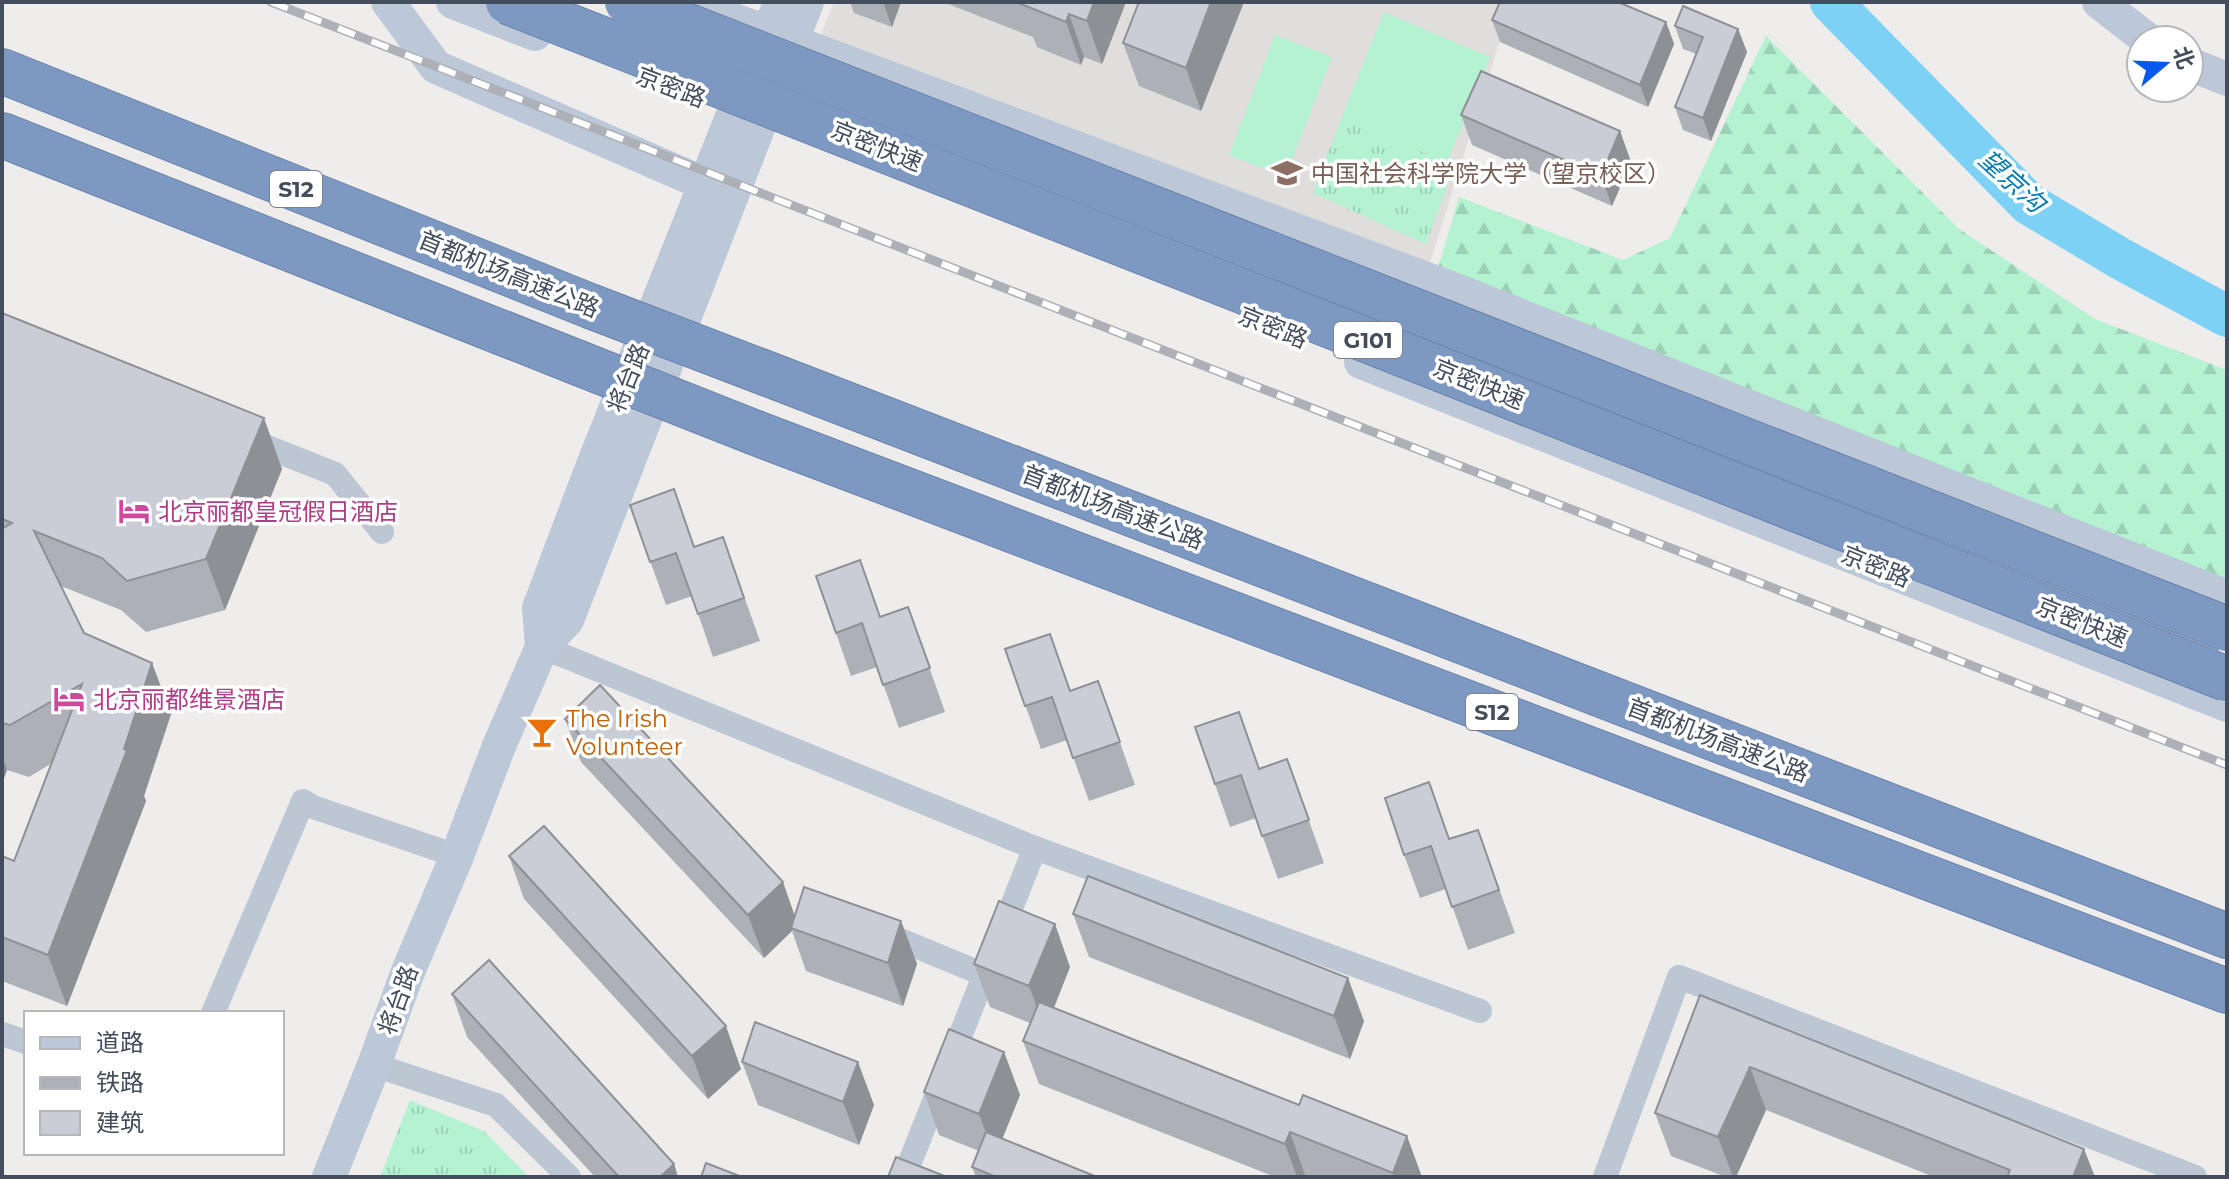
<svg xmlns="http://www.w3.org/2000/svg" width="2229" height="1179" viewBox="0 0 2229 1179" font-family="Montserrat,'Noto Sans SC',sans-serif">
<defs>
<pattern id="grass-tufts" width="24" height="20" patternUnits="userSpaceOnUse" patternTransform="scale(2)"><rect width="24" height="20" fill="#b4f2d2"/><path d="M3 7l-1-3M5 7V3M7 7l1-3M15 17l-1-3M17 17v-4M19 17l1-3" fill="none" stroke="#9cd1b7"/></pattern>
<pattern id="forest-firs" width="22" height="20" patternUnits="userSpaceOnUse" patternTransform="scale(2)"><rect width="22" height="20" fill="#b4f2d2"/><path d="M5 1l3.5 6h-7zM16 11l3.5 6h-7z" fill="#9cd1b7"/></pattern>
</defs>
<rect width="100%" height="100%" fill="#efecec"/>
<path fill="#e0dddd" d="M834,2H1512L1422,288L812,57Z"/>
<g fill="url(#grass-tufts)">
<path d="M1342,117L1454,165L1426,244L1313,193Z"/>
<path d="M410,1100L484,1131L529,1177H380Z"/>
</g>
<path fill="url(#forest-firs)" d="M1766,36L1959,229L2095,319L2227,370V618L1430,295L1459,197L1623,260L1670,238Z"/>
<g fill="#b4f2d2">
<path d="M1384,12L1490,57L1447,162L1342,117Z"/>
<path d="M1275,35L1332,57L1285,177L1229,155Z"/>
</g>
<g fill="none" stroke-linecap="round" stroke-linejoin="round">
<path stroke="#7dd1f4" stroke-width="42" d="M1831,2L2029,204L2121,259L2227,316"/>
<defs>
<g id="highway">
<path d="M2,71L590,306"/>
<path d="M2,135L576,362"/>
<path d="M781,379L2227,936"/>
<path d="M756,433L2227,991"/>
</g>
</defs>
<use href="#highway" stroke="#6983ac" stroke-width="46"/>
<g stroke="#bdc7d3" stroke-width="24">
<path d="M247,439L335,474L382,532"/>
<path d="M542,647L1035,848L1480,1011"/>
<path d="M881,932L985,975"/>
<path d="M213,1013L303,801L313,807L457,856"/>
<path d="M2,1034L26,1042"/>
<path d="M374,1065L496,1105L569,1177"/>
<path d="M904,1177L1035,848"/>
<path d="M1605,1177L1679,977L2195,1177"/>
</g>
<g stroke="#bcc7d8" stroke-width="34">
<path d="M388,2L436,67L705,184"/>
<path d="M453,2L535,34"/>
<path d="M686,2L1453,289L2227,597"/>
<path d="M2099,2L2148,40"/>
<path d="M2189,64L2227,79"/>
<path d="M1361,362L2227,705"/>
<path d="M542,647L539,608L593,465L734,112L781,2"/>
<path d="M329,1177L374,1065L407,974L457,856L499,746L542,647L567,620L807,2"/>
</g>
<use href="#highway" stroke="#7e99c1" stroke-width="44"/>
<defs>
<path id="rail" d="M271,2L2227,765"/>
</defs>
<use href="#rail" stroke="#adb0b7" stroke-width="9"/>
<use href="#rail" stroke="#fff" stroke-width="6" stroke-dasharray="18" stroke-linecap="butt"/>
<defs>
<g id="highway-bridge">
<path d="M508,2L2227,679"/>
<path d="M627,2L2227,629"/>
<path d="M590,306L781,379"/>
<path d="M576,362L756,433"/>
</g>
</defs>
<use href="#highway-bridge" stroke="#6983ac" stroke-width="46" stroke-linecap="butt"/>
<use href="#highway-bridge" stroke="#7e99c1" stroke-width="44"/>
</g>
<g fill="#aeb0b7">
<path d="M850,2H901L892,27L854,13Z"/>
<path d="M943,2H1126L1102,64L1084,57L1081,65L1037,47L1033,37Z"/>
<path d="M1244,2L1201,111L1139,86L1123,43Z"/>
<path d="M1492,20L1666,22L1674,44L1648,107L1500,42Z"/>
<path d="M1675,26L1738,29L1747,52L1711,141L1683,130L1675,107L1696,54L1683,49Z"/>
<path d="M1461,115L1620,131L1631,162L1612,206L1472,145Z"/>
<path d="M2,313L282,469L225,610L146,632L121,610L61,586L84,633L152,663L171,714L144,796L146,801L67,1006L2,981V856L14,861L52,763L29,777L7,770L2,784Z"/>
<path d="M630,505L695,546L723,537L760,641L713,657L692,596L666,605Z"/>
<path d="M816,576L880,617L908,607L945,712L899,728L877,667L851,676Z"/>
<path d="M1005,649L1070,691L1098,681L1135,785L1089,801L1067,740L1041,749Z"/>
<path d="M565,719L795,915L901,921L917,964L903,1006L806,971L792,931L764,958L581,762Z"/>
<path d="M1195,727L1260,769L1287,759L1324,863L1278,879L1256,818L1230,827Z"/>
<path d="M1478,830L1515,933L1468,950L1446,889L1420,898L1404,855Z"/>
<path d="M509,856L741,1069L708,1099L524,899Z"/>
<path d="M1073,914L1364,1021L1350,1059L1089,957Z"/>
<path d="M974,964L1070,967L1054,1008L1422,1177H1309L1305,1175V1177H1275L1039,1084L1023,1041L1030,1023L990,1007Z"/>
<path d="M452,994L674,1164L678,1177H595L467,1037Z"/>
<path d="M1700,995L2095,1177H1934L1766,1110L1736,1177H1726L1671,1156L1655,1113Z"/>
<path d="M1004,1052L1020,1095L1002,1139L1097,1177H976L972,1167L979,1151L939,1135L924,1092Z"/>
<path d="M742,1062L874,1105L859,1145L758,1105Z"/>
</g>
<g fill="#8d9095">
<path d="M883,2H901L892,27Z"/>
<path d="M1094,2H1126L1102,64L1087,21Z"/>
<path d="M1211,2H1244L1201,111L1186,68Z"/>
<path d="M1069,14L1084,57L1081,65L1066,22Z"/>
<path d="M1666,22L1674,44L1648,107L1640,85Z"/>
<path d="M1738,29L1747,52L1711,141L1703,118Z"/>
<path d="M1620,131L1631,162L1612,206L1601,176Z"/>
<path d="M264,418L282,469L225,610L206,559Z"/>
<path d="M152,663L171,714L144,796L146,801L67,1006L48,955L124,749Z"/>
<path d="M2,755L7,770L2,784Z"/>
<path d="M783,882L798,925L791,928L792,931L764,958L748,915Z"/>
<path d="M901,921L917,964L903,1006L888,963Z"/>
<path d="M1055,924L1070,967L1045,1029L1029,986Z"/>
<path d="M1348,978L1364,1021L1350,1059L1334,1016Z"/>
<path d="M726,1026L741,1069L708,1099L692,1056Z"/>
<path d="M1004,1052L1020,1095L995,1157L979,1114Z"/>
<path d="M858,1062L874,1105L859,1145L843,1102Z"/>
<path d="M1750,1067L1766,1110L1736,1177H1733L1718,1137Z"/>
<path d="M1290,1132L1305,1175V1177H1297L1285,1144Z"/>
<path d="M1407,1136L1422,1177H1394L1393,1173Z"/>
<path d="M2084,1149L2095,1177H2073Z"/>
<path d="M674,1164L678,1177H660Z"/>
</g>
<g fill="#cacdd5" stroke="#8d9095" stroke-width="2">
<path d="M1022,2H1094L1087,21L1069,14L1066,22L1021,4Z"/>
<path d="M1139,2H1211L1186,68L1123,43Z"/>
<path d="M1500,2H1618L1666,22L1640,85L1492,20Z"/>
<path d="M1683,6L1738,29L1703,118L1675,107L1703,37L1675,26Z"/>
<path d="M1481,71L1620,131L1601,176L1461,115Z"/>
<path d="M2,313L264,418L206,559L127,581L102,558L34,531L84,633L152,663L124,749L127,750L48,955L2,937V856L14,861L82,684L10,725L2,723V529L12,523L2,519Z"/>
<path d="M674,489L694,547L723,537L744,598L698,614L676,553L650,562L630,505Z"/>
<path d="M860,560L880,617L908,607L930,668L883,685L862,623L836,633L816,576Z"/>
<path d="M1050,634L1070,691L1098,681L1120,742L1073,758L1052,697L1025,706L1005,649Z"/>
<path d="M600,685L783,882L748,915L565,719Z"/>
<path d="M1239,712L1259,769L1287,759L1309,820L1262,836L1241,775L1215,784L1195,727Z"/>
<path d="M1429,782L1449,839L1478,830L1499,890L1452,907L1431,846L1404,855L1385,798Z"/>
<path d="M544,826L726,1026L692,1056L509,856Z"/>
<path d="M1088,876L1348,978L1334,1016L1073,914Z"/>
<path d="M804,887L901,921L888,963L791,928Z"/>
<path d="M999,901L1055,924L1029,986L974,964Z"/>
<path d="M489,960L674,1164L660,1177H619L452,994Z"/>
<path d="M1700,995L2084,1149L2073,1177H2007L2010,1170L1750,1067L1718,1137L1655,1113Z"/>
<path d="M1039,1002L1299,1105L1303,1095L1407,1136L1393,1173L1290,1132L1285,1144L1023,1041Z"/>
<path d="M755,1022L858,1062L843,1102L742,1062Z"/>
<path d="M949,1029L1004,1052L979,1114L924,1092Z"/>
<path d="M986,1132L1097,1177H996L972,1167Z"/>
<path d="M896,1157L947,1177H888Z"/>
<path d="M706,1163L742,1177H701Z"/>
</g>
<defs>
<symbol id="university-bare" viewBox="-9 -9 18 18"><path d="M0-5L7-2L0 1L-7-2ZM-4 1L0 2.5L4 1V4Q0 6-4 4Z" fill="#8d6e63" stroke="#fff" stroke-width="2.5" paint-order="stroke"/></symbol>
<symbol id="hotel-bare" viewBox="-9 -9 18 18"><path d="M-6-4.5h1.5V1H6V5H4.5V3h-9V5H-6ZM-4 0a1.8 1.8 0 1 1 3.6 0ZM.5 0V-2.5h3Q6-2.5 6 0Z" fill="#d1479c" stroke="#fff" stroke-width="2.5" paint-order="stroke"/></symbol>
<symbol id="bar-bare" viewBox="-9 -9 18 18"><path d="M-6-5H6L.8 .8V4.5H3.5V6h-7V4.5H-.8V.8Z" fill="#e8710a" stroke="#fff" stroke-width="2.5" paint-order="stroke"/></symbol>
</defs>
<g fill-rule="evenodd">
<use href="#university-bare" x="1265" y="151" width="44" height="44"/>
<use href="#hotel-bare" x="112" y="489" width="44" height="44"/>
<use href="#hotel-bare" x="47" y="677" width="44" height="44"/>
<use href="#bar-bare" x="520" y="710" width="44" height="44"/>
</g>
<g text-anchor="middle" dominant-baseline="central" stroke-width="7" stroke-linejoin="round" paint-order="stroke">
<g fill="#fff" stroke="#7b828c" stroke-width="2">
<rect x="270" y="171" width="52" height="36" rx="6"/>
<rect x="1334" y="322" width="68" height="36" rx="6"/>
<rect x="1466" y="694" width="52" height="36" rx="6"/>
</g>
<g font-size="22" font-weight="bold" fill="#434d5b">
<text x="296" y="189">S12</text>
<text x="1368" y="340">G101</text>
<text x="1492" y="712">S12</text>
</g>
<g font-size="24" fill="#434d5b" stroke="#fff">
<text transform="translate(671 87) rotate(21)">京密路</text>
<text transform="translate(877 146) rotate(22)">京密快速</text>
<text transform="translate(509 274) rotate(22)">首都机场高速公路</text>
<text transform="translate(1273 327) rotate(22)">京密路</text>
<text transform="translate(628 378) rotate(-68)">将台路</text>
<text transform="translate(1479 384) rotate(22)">京密快速</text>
<text transform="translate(1113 507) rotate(21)">首都机场高速公路</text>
<text transform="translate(1876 566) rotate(22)">京密路</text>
<text transform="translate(2082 622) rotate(22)">京密快速</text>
<text transform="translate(1718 740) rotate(21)">首都机场高速公路</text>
<text transform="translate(398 1000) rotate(-70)">将台路</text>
</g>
<g font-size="24" fill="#785e54" stroke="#fff" text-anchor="start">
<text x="1311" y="173">中国社会科学院大学（望京校区）</text>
</g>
<g font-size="24" fill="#b23c85" stroke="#fff" text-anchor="start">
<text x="158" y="511">北京丽都皇冠假日酒店</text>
<text x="93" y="699">北京丽都维景酒店</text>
</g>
<g font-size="24" fill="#c56008" stroke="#fff" text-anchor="start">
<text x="566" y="718">The Irish<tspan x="566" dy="28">Volunteer</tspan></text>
</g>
<g font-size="26" font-style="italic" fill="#007cb1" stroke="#fff">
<text transform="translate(2012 181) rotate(42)">望京沟</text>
</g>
</g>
<rect width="2229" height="1179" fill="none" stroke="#434d5b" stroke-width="8"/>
<rect x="24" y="1011" width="260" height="144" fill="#ffffff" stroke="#b4b8bd" stroke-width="2"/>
<rect x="40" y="1037" width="40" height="12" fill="#bcc7d8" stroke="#b4b8bd" stroke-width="2"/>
<text x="96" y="1051" font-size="24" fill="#434d5b">道路</text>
<rect x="40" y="1077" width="40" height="12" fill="#adb0b7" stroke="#b4b8bd" stroke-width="2"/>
<text x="96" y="1091" font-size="24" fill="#434d5b">铁路</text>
<rect x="40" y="1111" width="40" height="24" fill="#cacdd5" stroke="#b4b8bd" stroke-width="2"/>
<text x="96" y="1131" font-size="24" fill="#434d5b">建筑</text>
<g transform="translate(2165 64) rotate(71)"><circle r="38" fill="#ffffff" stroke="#b4b8bd" stroke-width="2"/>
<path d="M0-6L14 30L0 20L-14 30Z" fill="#0858ed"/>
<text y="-12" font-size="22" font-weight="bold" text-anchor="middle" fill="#434d5b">北</text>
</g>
</svg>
